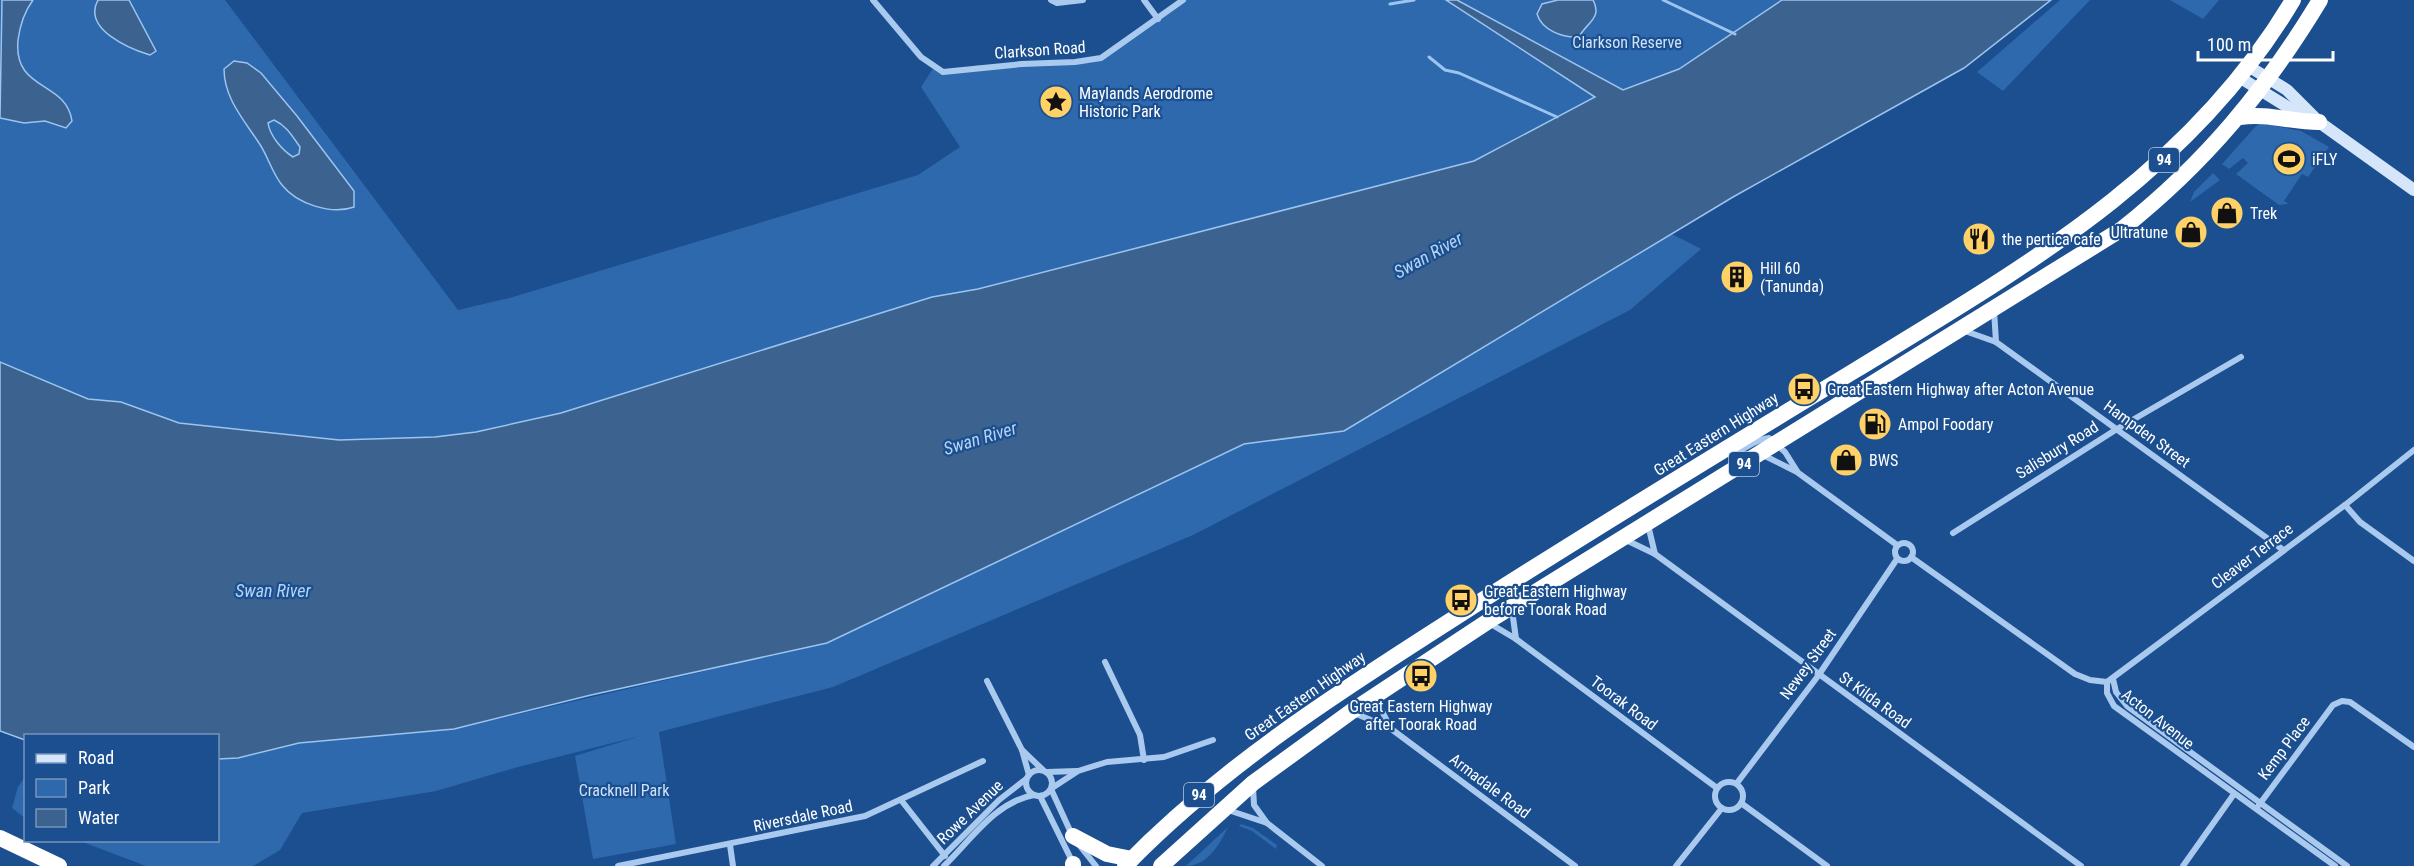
<svg xmlns="http://www.w3.org/2000/svg" width="2414" height="866" viewBox="0 0 2414 866" font-family="'Roboto Condensed',sans-serif">
<rect width="100%" height="100%" fill="#1b4f8f"/>
<g fill="#2e69ad">
<path d="M0,0H225L458,310L513,297L918,175L960,147L921,87L934,67L943,72L978,65L1091,63L1102,59L1186,0H1446L1596,97L1474,161L978,289L932,297L561,413L476,432L435,437L339,440L179,423L121,402L88,399L0,362Z"/>
<path d="M1457,0H1782L1679,69L1623,90Z"/>
<path d="M2060,0H2090L2003,91L1977,72Z"/>
<path d="M2170,0H2219L2203,19Z"/>
<path d="M2261,123L2301,131L2329,147L2308,177L2302,174L2284,201L2289,204L2279,205L2236,174L2248,163L2243,158L2229,169L2222,164L2256,126Z"/>
<path d="M2213,173L2220,180L2190,202L2194,192Z"/>
<path d="M1672,234L1701,249L1630,310L1193,535L833,687L659,732L676,844L593,859L575,756L640,736L518,767L436,791L302,813L280,850L253,866H146L80,841L218,840V759L238,758L299,743L454,729L827,643L1244,444L1344,431Z"/>
<path d="M25,777V818L12,808L18,787Z"/>
<path d="M1241,824L1253,828L1277,845L1276,849L1252,831L1239,826Z"/>
<path d="M1228,827C1220,844 1207,866 1186,866Z"/>
</g>
<g fill="#3c6290" stroke="#9cc4f0" stroke-width="1.5" fill-rule="evenodd">
<path d="M2,0H33C24,12 20,25 18,40C13,92 66,80 72,121L66,128L45,121L24,123L0,118Z"/>
<path d="M98,0H129L156,51L150,55C130,49 82,29 98,0Z"/>
<path d="M1446,0H1457L1623,90L1679,69L1782,0H2051L1964,68L1733,197L1344,431L1244,444L827,643L591,695L454,729L299,743L238,758L218,759V736H26L25,740L0,731V362L88,399L121,402L179,423L339,440L435,437L476,432L561,413L932,297L978,289L1474,161L1595,97Z"/>
<path d="M1558,0H1593C1603,18 1586,23 1579,37C1562,38 1542,30 1537,14L1542,4Z"/>
<path d="M234,61L247,63L261,73L297,116L354,191V207C331,215 297,204 282,185C272,173 268,156 259,143C244,120 224,98 224,69ZM274,120C287,126 292,136 300,147L299,154L293,157C282,150 270,136 268,123Z"/>
</g>
<g fill="none" stroke-linecap="round" stroke-linejoin="round">
<g stroke="#9cc4f0" stroke-width="3">
<path d="M1663,0L1735,34"/>
<path d="M1390,4L1414,0"/>
<path d="M1429,57L1445,70L1459,73L1557,117"/>
</g>
<g stroke="#a9c9ee" stroke-width="6">
<path d="M873,0L921,57L943,72L1022,64L1075,62L1101,58L1183,0"/>
<path d="M1051,0L1057,3L1083,0"/>
<path d="M1144,0L1158,19"/>
<path d="M1994,310L1996,342"/>
<path d="M1965,331L1996,342L2282,549"/>
<path d="M1728,454C1743,453 1753,439 1769,438L1785,452L1797,471"/>
<path d="M1763,455L1797,472L1897,545"/>
<path d="M2345,505L2360,522L2414,561"/>
<path d="M1648,525L1655,554"/>
<path d="M1953,533L2117,429L2241,357"/>
<path d="M1626,540L1655,554L2081,866"/>
<circle cx="1904" cy="552" r="9"/>
<path d="M1911,557L2075,674L2090,680L2107,682"/>
<path d="M1512,610L1516,639"/>
<path d="M1489,623L1516,639L1717,788"/>
<path d="M1105,662L1140,735L1144,760"/>
<path d="M2113,679L2116,692L2127,706L2347,866"/>
<path d="M987,681L1022,750L1029,775"/>
<path d="M2107,682L2345,505L2414,450"/>
<path d="M2107,682V693L2114,706L2335,866"/>
<path d="M1376,699L1390,727"/>
<path d="M1354,713L1390,728L1575,866"/>
<path d="M1022,750L1043,770"/>
<circle cx="1039" cy="783" r="13"/>
<path d="M1047,772L1077,771"/>
<circle cx="1729" cy="796" r="14"/>
<path d="M1737,783L1818,676L1897,559"/>
<path d="M1253,787L1254,805L1267,823L1322,866"/>
<path d="M1052,788L1078,771L1107,762L1164,757L1213,740"/>
<path d="M1051,789L1072,835"/>
<path d="M1040,796L1073,863"/>
<path d="M901,800L945,856"/>
<path d="M1741,803L1827,866"/>
<path d="M2259,805L2333,705L2342,701L2350,702L2414,747"/>
<path d="M1228,810L1267,823"/>
<path d="M730,845L733,866"/>
<path d="M1080,846L1096,866"/>
<path d="M618,866L865,816L983,761"/>
<path d="M933,866L999,800L1026,779"/>
<path d="M944,866C971,840 995,802 1034,795"/>
<path d="M1676,866L1722,808"/>
<path d="M2183,866L2234,794"/>
</g>
<g stroke="#d6e6fa" stroke-width="12">
<path d="M2248,66L2287,90L2319,122L2414,190"/>
<path d="M2239,77L2307,119"/>
</g>
<g stroke="#fff" stroke-width="16">
<path d="M2240,117C2267,113 2292,122 2319,122"/>
<path d="M1073,836L1107,854L1132,859"/>
<path d="M0,838L59,866"/>
<path d="M1073,866V864"/>
<path d="M1125,866C1221,767 1337,693 1453,619C1585,534 1720,452 1854,371C2021,269 2190,174 2293,0"/>
<path d="M1161,866L1253,783L1352,711L1487,622L2122,229C2205,163 2265,91 2320,0"/>
</g>
</g>
<defs>
<symbol id="sight-disc" viewBox="-11 -11 22 22"><circle r="9.5" fill="#ffd166" stroke="#1b4f8f"/><path d="M0-6L1.8-2.2L6-1.7L2.9 1.2L3.7 5.4L0 3.3L-3.7 5.4L-2.9 1.2L-6-1.7L-1.8-2.2Z" fill="#111"/></symbol>
<symbol id="stadium-disc" viewBox="-11 -11 22 22"><circle r="9.5" fill="#ffd166" stroke="#1b4f8f"/><path d="M0-5a6.5 5 0 1 0 0 10a6.5 5 0 1 0 0-10ZM-3.5-1.8h7v3.6h-7Z" fill="#111"/></symbol>
<symbol id="shop-disc" viewBox="-11 -11 22 22"><circle r="9.5" fill="#ffd166" stroke="#1b4f8f"/><path d="M-5-2.5h2.3a2.7 3.5 0 0 1 5.4 0H5L5.5 6h-11ZM-1.5-2.5h3a1.5 2.3 0 0 0-3 0Z" fill="#111"/></symbol>
<symbol id="restaurant-disc" viewBox="-11 -11 22 22"><circle r="9.5" fill="#ffd166" stroke="#1b4f8f"/><path d="M-5-6h1v4h1v-4h1v4h1v-4h1v5L-1.5 .5V6h-2V.5L-5-1ZM5-6V6H3V1.5H1.5Q1.5-4 5-6Z" fill="#111"/></symbol>
<symbol id="building-disc" viewBox="-11 -11 22 22"><circle r="9.5" fill="#ffd166" stroke="#1b4f8f"/><path d="M-4-6H4V6H1V3H-1V6H-4ZM-2.5-4.3h1.7v1.8h-1.7ZM.8-4.3h1.7v1.8H.8ZM-2.5-1h1.7V.8h-1.7ZM.8-1h1.7V.8H.8Z" fill="#111"/></symbol>
<symbol id="bus-disc" viewBox="-11 -11 22 22"><circle r="9.5" fill="#ffd166" stroke="#1b4f8f"/><path d="M-5-6H5V4H4V6H2V4H-2V6H-4V4H-5ZM-3.5-4V0h7V-4ZM-3.5 1.2v1.5H-2V1.2ZM2 1.2v1.5H3.5V1.2Z" fill="#111"/></symbol>
<symbol id="fuel-disc" viewBox="-11 -11 22 22"><circle r="9.5" fill="#ffd166" stroke="#1b4f8f"/><path d="M-5.5-6h7V0h2V4h1.3V-2.5L3-4.5l.8-.8L6-3V5H2.5V1h-1V6h-7ZM-4.2-4.7v3.2H.2V-4.7Z" fill="#111"/></symbol>
</defs>
<g fill-rule="evenodd">
<use href="#sight-disc" x="1037" y="83" width="38" height="38"/>
<use href="#stadium-disc" x="2270" y="140" width="38" height="38"/>
<use href="#shop-disc" x="2208" y="194" width="38" height="38"/>
<use href="#shop-disc" x="2172" y="213" width="38" height="38"/>
<use href="#restaurant-disc" x="1960" y="220" width="38" height="38"/>
<use href="#building-disc" x="1718" y="258" width="38" height="38"/>
<use href="#bus-disc" x="1785" y="370" width="38" height="38"/>
<use href="#fuel-disc" x="1856" y="405" width="38" height="38"/>
<use href="#shop-disc" x="1827" y="441" width="38" height="38"/>
<use href="#bus-disc" x="1442" y="581" width="38" height="38"/>
<use href="#bus-disc" x="1402" y="657" width="38" height="38"/>
</g>
<g text-anchor="middle" dominant-baseline="central" stroke-width="4.5" stroke-linejoin="round" paint-order="stroke">
<g fill="#1b4f8f" stroke="#bbcadd" stroke-width="1.5">
<rect x="2149" y="148" width="30" height="24" rx="4.5"/>
<rect x="1729" y="452" width="30" height="24" rx="4.5"/>
<rect x="1184" y="783" width="30" height="24" rx="4.5"/>
</g>
<g font-size="15" font-weight="bold" fill="#fff">
<text x="2164" y="160">94</text>
<text x="1744" y="464">94</text>
<text x="1199" y="795">94</text>
</g>
<g font-size="16" fill="#cfe3fa" stroke="#1b4f8f">
<text x="1627" y="42">Clarkson Reserve</text>
<text x="624" y="790">Cracknell Park</text>
</g>
<g font-size="16" fill="#fff" stroke="#1b4f8f">
<text transform="translate(1040 50) rotate(-4)">Clarkson Road</text>
<text transform="translate(1716 434) rotate(-32)">Great Eastern Highway</text>
<text transform="translate(2147 434) rotate(36)">Hampden Street</text>
<text transform="translate(2057 450) rotate(-32)">Salisbury Road</text>
<text transform="translate(2252 556) rotate(-37)">Cleaver Terrace</text>
<text transform="translate(1808 664) rotate(-54)">Newey Street</text>
<text transform="translate(1305 696) rotate(-35)">Great Eastern Highway</text>
<text transform="translate(1875 700) rotate(36)">St Kilda Road</text>
<text transform="translate(1624 703) rotate(37)">Toorak Road</text>
<text transform="translate(2158 719) rotate(38)">Acton Avenue</text>
<text transform="translate(2284 748) rotate(-53)">Kemp Place</text>
<text transform="translate(1490 786) rotate(37)">Armadale Road</text>
<text transform="translate(970 812) rotate(-44)">Rowe Avenue</text>
<text transform="translate(803 816) rotate(-12)">Riversdale Road</text>
</g>
<g font-size="16" fill="#fff" stroke="#1b4f8f" text-anchor="start">
<text x="1079" y="93">Maylands Aerodrome<tspan x="1079" dy="18">Historic Park</tspan></text>
<text x="2312" y="159">iFLY</text>
<text x="2250" y="213">Trek</text>
<text x="2168" y="232" text-anchor="end">Ultratune</text>
<text x="2002" y="239">the pertica cafe</text>
<text x="1760" y="268">Hill 60<tspan x="1760" dy="18">(Tanunda)</tspan></text>
<text x="1827" y="389">Great Eastern Highway after Acton Avenue</text>
<text x="1898" y="424">Ampol Foodary</text>
<text x="1869" y="460">BWS</text>
<text x="1484" y="591">Great Eastern Highway<tspan x="1484" dy="18">before Toorak Road</tspan></text>
<text x="1421" y="706" text-anchor="middle">Great Eastern Highway<tspan x="1421" dy="18">after Toorak Road</tspan></text>
</g>
<g font-size="18" font-style="italic" fill="#b5d3f5" stroke="#1b4f8f">
<text transform="translate(1428 255) rotate(-29)">Swan River</text>
<text transform="translate(980 438) rotate(-17)">Swan River</text>
<text x="273" y="590">Swan River</text>
</g>
</g>
<rect x="24" y="734" width="195" height="108" fill="#1b4f8f" stroke="#7695bc" stroke-width="1.5"/>
<rect x="36" y="754" width="30" height="9" fill="#d6e6fa" stroke="#7695bc" stroke-width="1.5"/>
<text x="78" y="764" font-size="18" fill="#ffffff">Road</text>
<rect x="36" y="779" width="30" height="18" fill="#2e69ad" stroke="#7695bc" stroke-width="1.5"/>
<text x="78" y="794" font-size="18" fill="#ffffff">Park</text>
<rect x="36" y="809" width="30" height="18" fill="#3c6290" stroke="#7695bc" stroke-width="1.5"/>
<text x="78" y="824" font-size="18" fill="#ffffff">Water</text>
<path d="M2198 51v9h135v-9" fill="none" stroke="#ffffff" stroke-width="3"/>
<text x="2207" y="51" font-size="18" fill="#ffffff" stroke="#1b4f8f" stroke-width="4.5" paint-order="stroke">100 m</text>
</svg>
